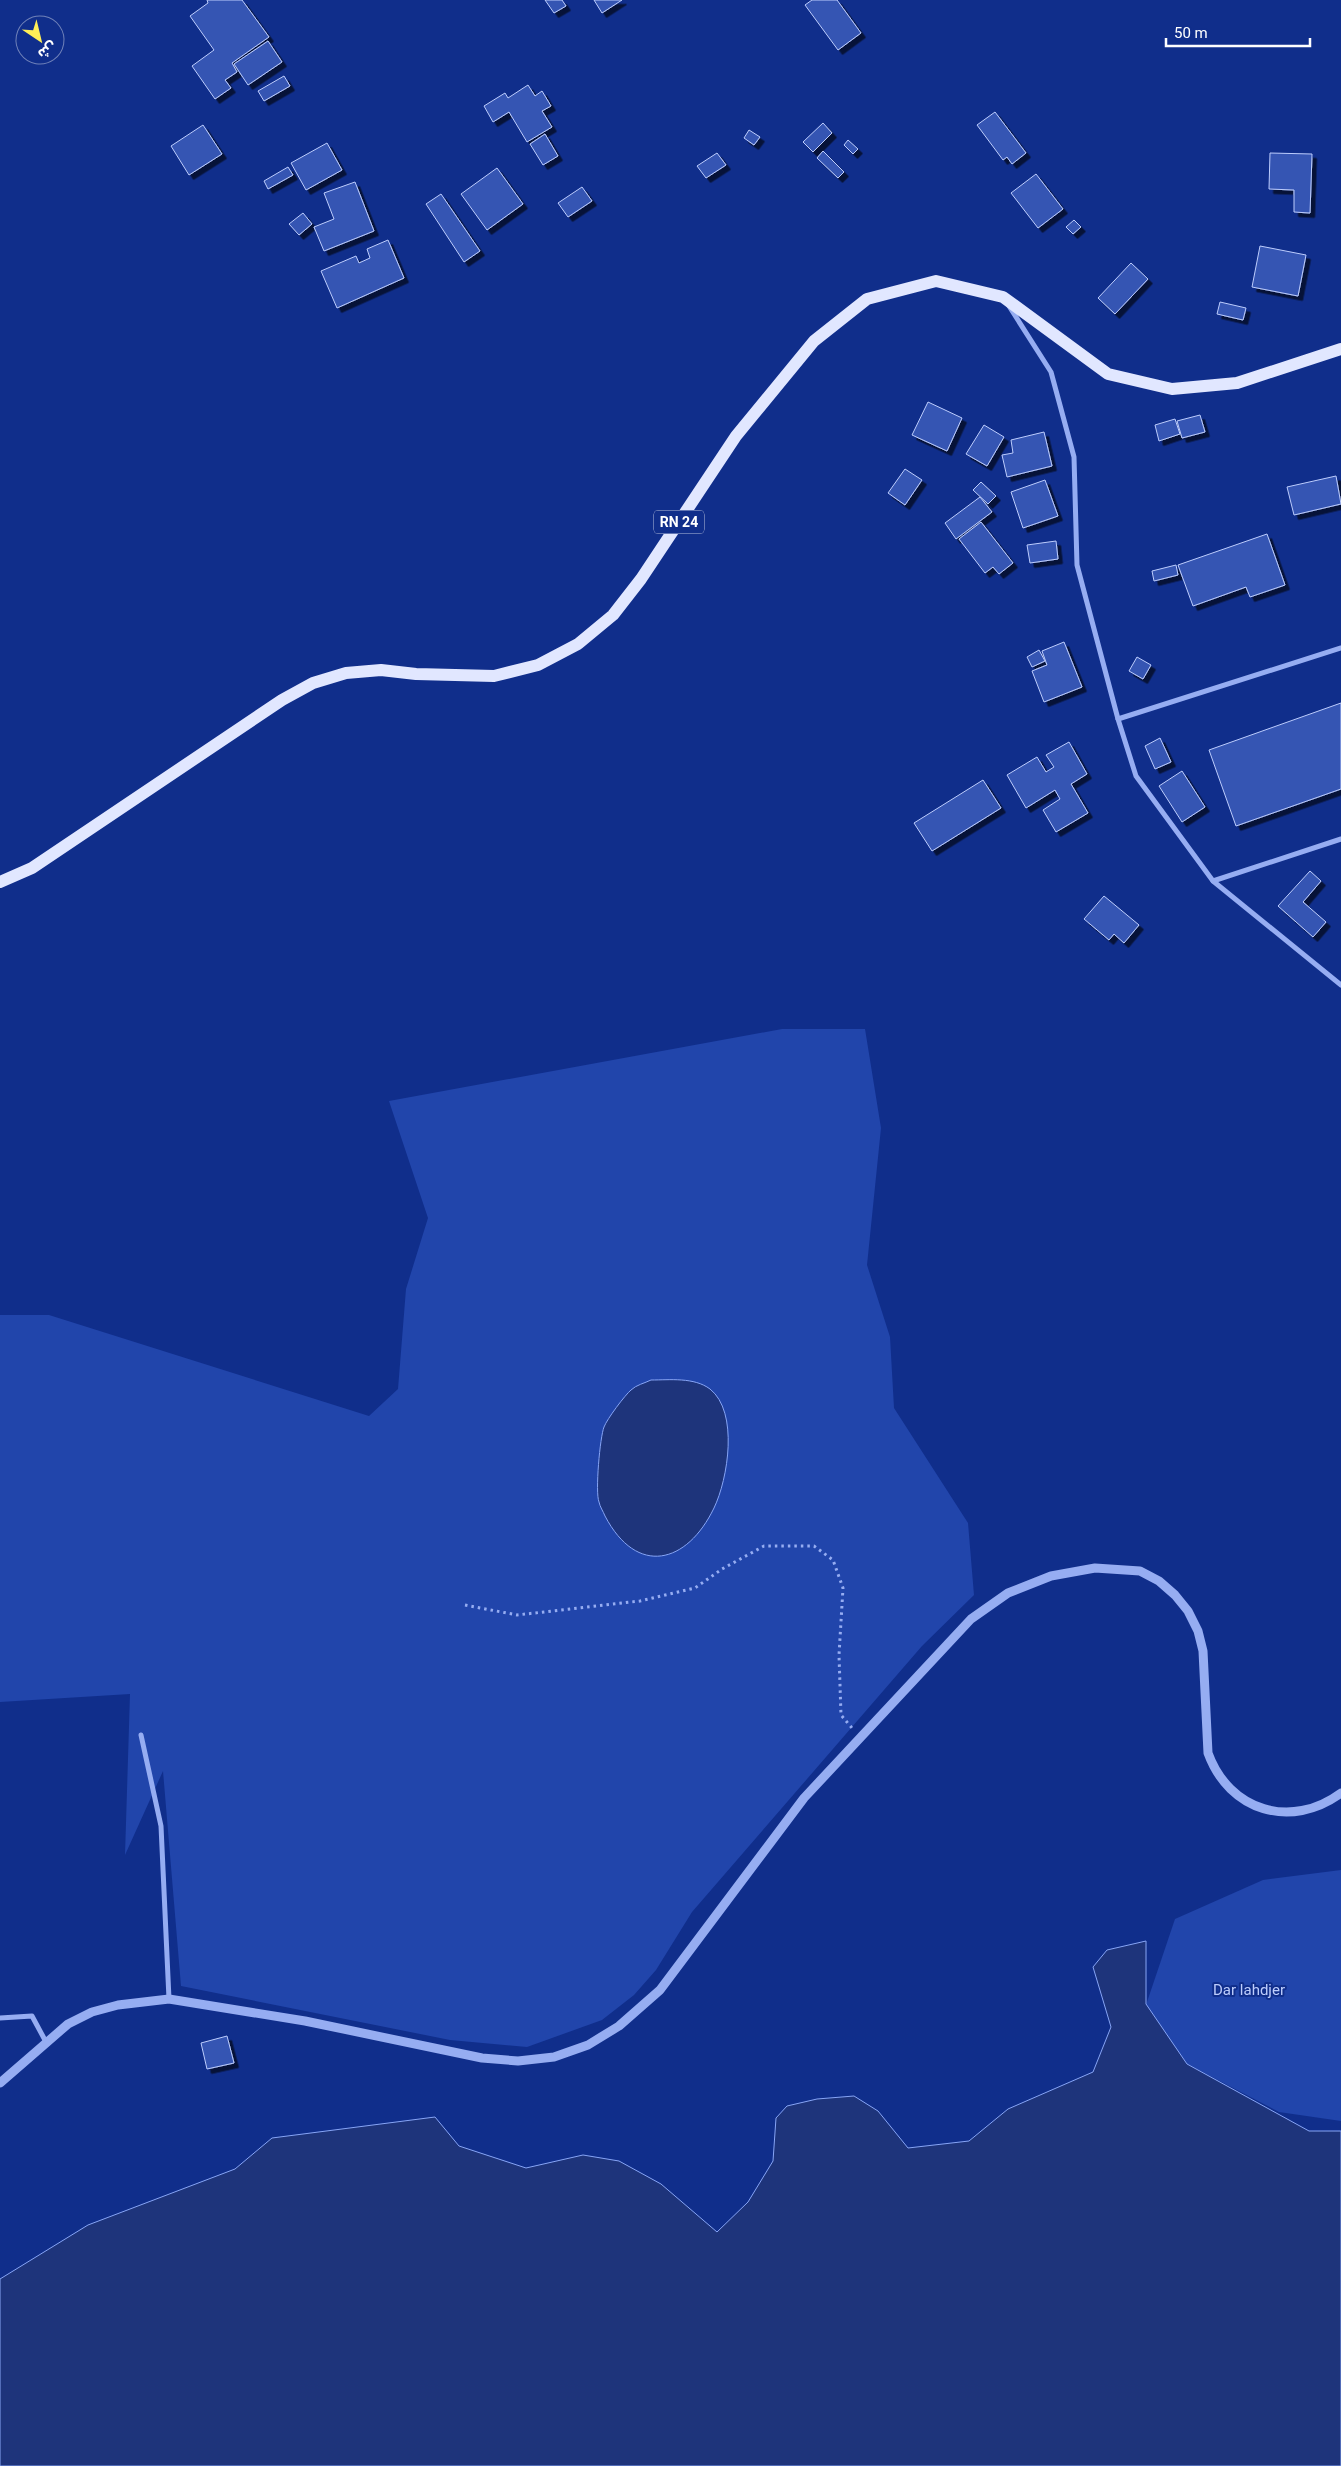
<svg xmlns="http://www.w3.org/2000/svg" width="1341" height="2466" viewBox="0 0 1341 2466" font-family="Roboto,'Noto Sans Arabic',sans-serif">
<defs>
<filter id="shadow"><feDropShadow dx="4.5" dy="4.5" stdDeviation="0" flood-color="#0009"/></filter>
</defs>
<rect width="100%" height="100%" fill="#102e8b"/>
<g fill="#2145ab">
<path d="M782,1029H865L881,1128L867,1265L890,1337L894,1408L968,1523L974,1595L922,1646L692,1912L656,1970L634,1995L602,2020L527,2047L450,2040L181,1986L163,1771L125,1855L130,1694L0,1702V1315H49L369,1416L398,1389L406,1289L428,1218L389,1101Z"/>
<path d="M1341,1870V2121L1279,2112L1187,2064L1146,2005L1175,1919L1263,1880Z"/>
</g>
<g fill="#1e347b" stroke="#87a5f6">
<path d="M651,1380C670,1380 694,1377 710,1389C739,1412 728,1479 714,1508C687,1564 637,1577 605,1516C603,1511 600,1507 599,1502C595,1492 600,1437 604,1427C607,1419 625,1395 631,1390C636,1385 645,1383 651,1380Z"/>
<path d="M1146,1941V2004L1187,2064L1309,2131H1341V2466H0V2279L88,2225L235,2169L272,2138L435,2117L459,2146L526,2168L583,2155L619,2161L661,2184L717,2232L748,2202L773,2161L776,2118L787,2106L817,2099L854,2096L878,2111L908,2148L969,2141L1008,2109L1093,2072L1111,2027L1093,1967L1107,1950Z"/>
</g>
<g fill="#3454b3" stroke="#bdcdfd" filter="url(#shadow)">
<path d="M207,0H242L269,37L232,63L237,72L225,80L231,88L215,99L192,66L214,50L190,16L208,3Z"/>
<path d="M545,0H562L566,6L554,13Z"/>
<path d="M594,0H622L602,13Z"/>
<path d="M812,0H837L861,33L838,50L805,5Z"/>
<path d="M268,41L282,62L248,85L234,64Z"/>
<path d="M284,76L290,86L264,101L258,91Z"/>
<path d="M528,85L535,96L542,91L551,106L542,111L552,127L527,142L509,112L493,122L484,106L505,93L508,98Z"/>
<path d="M995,112L1026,153L1012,164L1007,157L1003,160L977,125Z"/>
<path d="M823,123L832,133L813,152L803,142Z"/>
<path d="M203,125L222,154L189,175L171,146Z"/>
<path d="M749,130L760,137L754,145L744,138Z"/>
<path d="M545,134L558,156L543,165L530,144Z"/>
<path d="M848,140L858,149L853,154L844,145Z"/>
<path d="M327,143L342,170L306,190L291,163Z"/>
<path d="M823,151L844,172L838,178L817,158Z"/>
<path d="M717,153L726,165L706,178L697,166Z"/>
<path d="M1270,153L1312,154L1310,213L1294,212V190L1269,189Z"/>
<path d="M288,167L293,175L268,189L264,181Z"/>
<path d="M497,168L523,204L487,230L461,194Z"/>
<path d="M1036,174L1063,209L1038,228L1011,193Z"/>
<path d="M355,182L374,231L324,251L314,227L334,219L324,193Z"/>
<path d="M582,187L592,201L568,217L558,203Z"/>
<path d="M441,194L480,251L464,262L426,204Z"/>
<path d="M303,213L312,224L299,235L289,224Z"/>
<path d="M1074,220L1081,227L1073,234L1066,227Z"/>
<path d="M388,240L404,278L337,308L321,271L356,256L359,263L370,258L367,249Z"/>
<path d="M1260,246L1306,255L1298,296L1252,287Z"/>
<path d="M1131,263L1148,279L1115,314L1098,298Z"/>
<path d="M1220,302L1246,308L1243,320L1217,314Z"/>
<path d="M928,402L962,418L947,451L912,435Z"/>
<path d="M1200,415L1205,432L1182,438L1177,421Z"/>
<path d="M1175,419L1180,434L1159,441L1155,425Z"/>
<path d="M984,425L1004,437L987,466L966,454Z"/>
<path d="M1044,432L1052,466L1007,477L1002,455L1013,453L1011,440Z"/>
<path d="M905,469L922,480L905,505L888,493Z"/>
<path d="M1336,476L1341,504L1294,515L1287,487Z"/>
<path d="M1045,480L1058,516L1023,528L1011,492Z"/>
<path d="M981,482L996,496L988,504L973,490Z"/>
<path d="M980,497L992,512L956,539L945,523Z"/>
<path d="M981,522L1013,563L999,574L993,567L985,573L959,539Z"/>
<path d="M1267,534L1285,585L1250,597L1246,587L1193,606L1178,565Z"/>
<path d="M1056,541L1058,559L1030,563L1027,545Z"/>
<path d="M1176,565L1178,575L1154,581L1152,571Z"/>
<path d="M1064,642L1082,687L1044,702L1032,671L1047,665L1042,651Z"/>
<path d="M1039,650L1045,661L1032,667L1027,657Z"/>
<path d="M1137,657L1151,665L1143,679L1129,671Z"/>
<path d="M1341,703V789L1236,826L1209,750Z"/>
<path d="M1160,738L1171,762L1155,769L1145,746Z"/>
<path d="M1069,742L1087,774L1071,784L1088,813L1056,832L1043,810L1060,799L1055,790L1026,808L1007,775L1037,757L1046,772L1054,767L1046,755Z"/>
<path d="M1182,771L1205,807L1182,822L1159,786Z"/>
<path d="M983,780L1001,808L932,851L914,823Z"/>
<path d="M1310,871L1321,881L1303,902L1326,922L1313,937L1278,906Z"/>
<path d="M1104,896L1139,925L1124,943L1114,934L1109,940L1084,919Z"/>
<path d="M227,2036L234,2063L207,2069L201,2043Z"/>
</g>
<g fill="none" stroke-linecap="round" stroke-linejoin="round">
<path stroke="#96adf2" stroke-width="3" stroke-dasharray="2.5 4" stroke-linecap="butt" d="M465,1605L517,1615L640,1601L695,1588L722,1569L764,1546H814L833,1560L843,1588L839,1655L841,1715L852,1728"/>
<g stroke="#96adf2" stroke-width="5">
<path d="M1009,306L1051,372L1074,457L1077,565L1118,719L1136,776L1213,881L1341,985"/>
<path d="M1118,719L1341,648"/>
<path d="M1213,881L1341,839"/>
<path d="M141,1735L161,1826L169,1999"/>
<path d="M0,2018L32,2016L46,2042"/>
</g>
<path stroke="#96adf2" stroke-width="9" d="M0,2083L68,2024L92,2012L118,2005L169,1999L305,2021L482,2058L518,2061L554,2057L588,2045L619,2026L660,1990L804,1798L971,1619L1008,1593L1051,1576L1095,1568L1140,1571L1159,1581L1175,1595L1188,1611L1198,1631L1203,1651L1208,1753C1229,1811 1291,1830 1341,1793"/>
<path stroke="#e1e7ff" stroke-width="12" d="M0,882L32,868L282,700L313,683L346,673L381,670L416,674L494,676L538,665L578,644L613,615L641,579L736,436L814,341L867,299L936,281L1003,297L1108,374L1172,389L1237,383L1341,349"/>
</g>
<g text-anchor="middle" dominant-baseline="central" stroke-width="4" stroke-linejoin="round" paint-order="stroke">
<rect fill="#102e8b" stroke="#b7c0dc" stroke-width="1" x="654" y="510.5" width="50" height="23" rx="4"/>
<g font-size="14" font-weight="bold" fill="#fff">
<text x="679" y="522">RN 24</text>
</g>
<g font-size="15" fill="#bdcdfd" stroke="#102e8b">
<text x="1249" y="1990">Dar lahdjer</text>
</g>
</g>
<g transform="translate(40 40) rotate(145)"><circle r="24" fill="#102e8b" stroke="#7082b9"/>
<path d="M0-4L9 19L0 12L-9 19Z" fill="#ffef57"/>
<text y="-8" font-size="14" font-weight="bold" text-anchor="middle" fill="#ffffff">ش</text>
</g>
<path d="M1166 38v8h144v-8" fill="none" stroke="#ffffff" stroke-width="2.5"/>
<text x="1174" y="38" font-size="15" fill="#ffffff" stroke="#102e8b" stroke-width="4" paint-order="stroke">50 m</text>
</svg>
